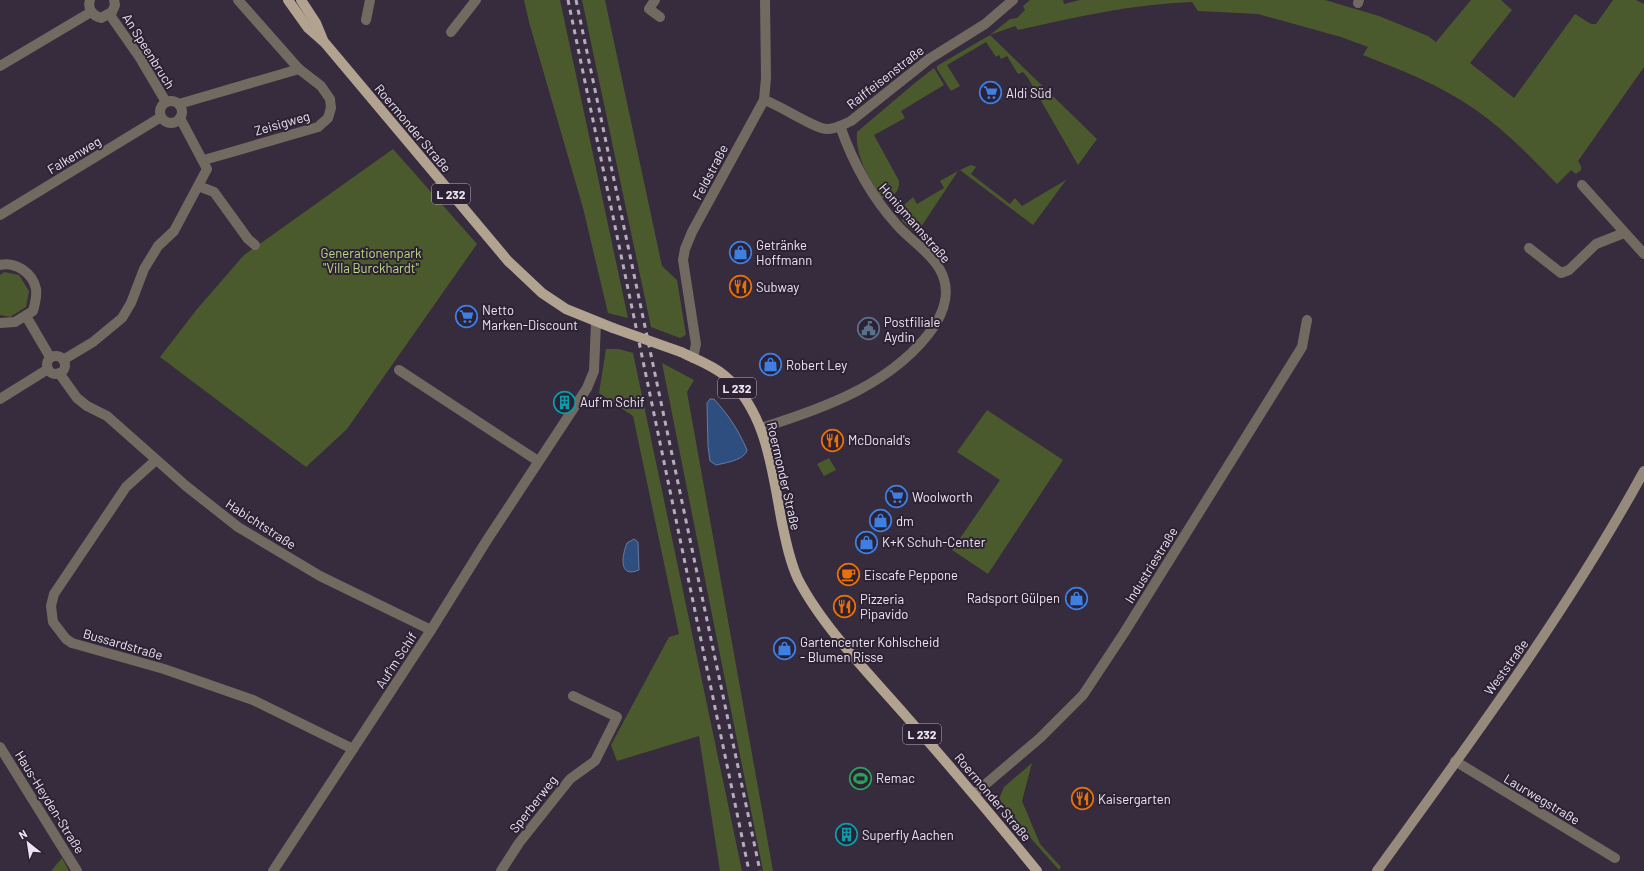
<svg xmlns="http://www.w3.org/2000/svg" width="1644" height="871" viewBox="0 0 1644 871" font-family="Barlow,sans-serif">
<rect width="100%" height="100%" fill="#372b3e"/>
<g fill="#4b5a2d">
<path d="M524,0H560L628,318L608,313L583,208L529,22Z"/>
<path d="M582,0H605L662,266L677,280L686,335L680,338L651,327Z"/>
<path d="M1030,0H1063L1064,4L1080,0H1325L1379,16L1428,36L1436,42L1471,0H1501L1512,10L1470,63L1514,98L1575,14L1591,24H1596L1613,0H1636L1644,4V67L1578,161L1581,166V170L1576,174L1571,170L1557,184C1531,157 1504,129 1473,108C1440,85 1401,70 1363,55L1368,47L1341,37L1258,14L1198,11L1192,2C1133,4 1075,17 1018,30L1015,26L990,35L1097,139L1078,165L1028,78L1023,72L1018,74L1007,56L1001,59L999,55L996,57L986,42L947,65L960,86L951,91L937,69V66L990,35L1010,19L1017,18L1025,10L1023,6Z"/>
<path d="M934,68L944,85L901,111L905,118L874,135L899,181C900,191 893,199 882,198C869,179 855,156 857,132L916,82Z"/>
<path d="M393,149L477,244L347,429L306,467L160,357L198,308L244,255Z"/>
<path d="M971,165L976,167L971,174L1010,204L1015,198L1022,206L1066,180L1033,225L960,170Z"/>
<path d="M958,171L917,233H915L902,221V207L913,197L917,204L944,188L940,181Z"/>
<path d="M4,272L19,275L29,291L26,307L10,317L0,315V275Z"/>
<path d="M606,349H619L633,353L742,871H720L699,736L617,761L611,745L669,637L679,634L633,416L599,393Z"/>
<path d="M662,363L694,380L687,392L773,871H763Z"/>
<path d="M987,410L1063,460L988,574L952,550L1000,480L957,452Z"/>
<path d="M829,458L836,470L824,476L817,464Z"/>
<path d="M1032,763L1022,801L1040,844L1061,867L1059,870L1004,808L999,799L1004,787Z"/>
<path d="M62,858L69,871H51Z"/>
</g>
<g fill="#2e4e7f" stroke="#677ba1">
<path d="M710,399H714C729,416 738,429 747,450C745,460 725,463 716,465L710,461L708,446L707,403Z"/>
<path d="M634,539L638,542L639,570C618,579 622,555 627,543Z"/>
</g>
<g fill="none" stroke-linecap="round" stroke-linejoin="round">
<g stroke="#726a61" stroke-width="10">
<path d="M90,0C87,9 93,16 101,18L112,12L115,5L114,0"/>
<path d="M655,0L649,9L660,17"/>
<path d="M1358,3L1359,0"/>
<path d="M110,15L140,58L166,102"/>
<path d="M366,20L370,0"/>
<path d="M451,32L476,0"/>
<path d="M0,66L91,12"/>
<path d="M764,100C780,105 815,129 827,129C836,129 844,124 851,121L929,59L985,24L1013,0"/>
<circle cx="171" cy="112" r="11"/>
<path d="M179,104L299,69"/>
<path d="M204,160L318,127L328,118L331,108L330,99L321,86L299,69L238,0"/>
<path d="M1582,185L1644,254"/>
<path d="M198,186L214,192L248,239L255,245"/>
<path d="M0,215L161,117"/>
<path d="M1529,248L1561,273L1569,270L1596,244L1624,233"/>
<path d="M0,265C15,261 33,273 36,289C37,296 35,304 33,311L15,322L0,323"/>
<path d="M26,316L50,357"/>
<circle cx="56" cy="365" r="9"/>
<path d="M693,358L696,344L683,260L685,249L692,232L764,100L766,78L765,0"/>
<path d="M63,360L93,342L122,318L131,303L144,269L158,246L174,231L207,169L180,118"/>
<path d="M399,370L538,461"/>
<path d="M59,373L77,398L87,406L107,416L186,486L238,527L320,576L431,630"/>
<path d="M0,399L48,369"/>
<path d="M761,428C825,408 896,383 935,325C946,307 951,288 939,268C929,251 910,240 897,225C871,196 853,163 840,126"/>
<path d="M156,460L126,487L54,594L51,606L53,622L66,639L72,643L164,669L253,700L353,749"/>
<path d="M0,747L77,871"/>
<path d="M1455,761L1615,858"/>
<path d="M974,794L1040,738L1083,695L1124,633L1302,347L1307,320"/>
<path d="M273,871L431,630L487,540L587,388L594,371L596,322"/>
<path d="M501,871L519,843L570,779L595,761L617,717L573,696"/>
</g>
<path stroke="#968a7c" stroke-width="10" d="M1377,871C1471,741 1567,612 1644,471"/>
<g stroke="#b2a391" stroke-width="10">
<path d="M288,0L308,28L325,43L508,261L542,293L566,309L613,328"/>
<path d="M301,0L316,23L323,40"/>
<path d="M681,352C695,359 712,365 724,375C767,411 772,471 782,523C786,542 790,562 798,579C822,626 870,675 905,715C950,766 994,818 1037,871"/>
</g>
<g stroke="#b6adbb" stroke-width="3" stroke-dasharray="5 5" stroke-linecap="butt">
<path d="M568,0L749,871"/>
<path d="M576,0L760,871"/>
</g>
<path stroke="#b2a391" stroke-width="10" d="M613,328L681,352"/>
</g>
<defs>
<symbol id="supermarket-ring" viewBox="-11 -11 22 22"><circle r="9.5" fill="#2d2234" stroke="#3f7fe0" stroke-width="1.5"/><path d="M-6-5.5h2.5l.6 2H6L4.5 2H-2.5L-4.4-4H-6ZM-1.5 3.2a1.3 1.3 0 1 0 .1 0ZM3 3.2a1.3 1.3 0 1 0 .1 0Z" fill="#3f7fe0"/></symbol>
<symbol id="shop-ring" viewBox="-11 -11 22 22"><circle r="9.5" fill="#2d2234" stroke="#3f7fe0" stroke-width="1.5"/><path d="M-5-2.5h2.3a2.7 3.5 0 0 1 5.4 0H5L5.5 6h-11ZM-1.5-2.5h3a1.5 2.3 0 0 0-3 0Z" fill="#3f7fe0"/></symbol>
<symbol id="restaurant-ring" viewBox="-11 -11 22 22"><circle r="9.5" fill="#2d2234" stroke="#e8710a" stroke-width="1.5"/><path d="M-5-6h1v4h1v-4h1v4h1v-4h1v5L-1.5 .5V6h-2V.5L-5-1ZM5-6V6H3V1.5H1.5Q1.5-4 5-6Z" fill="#e8710a"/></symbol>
<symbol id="civic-ring" viewBox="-11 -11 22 22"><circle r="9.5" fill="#2d2234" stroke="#5c6f8a" stroke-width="1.5"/><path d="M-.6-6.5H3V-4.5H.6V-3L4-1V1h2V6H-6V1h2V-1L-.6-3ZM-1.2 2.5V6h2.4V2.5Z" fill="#5c6f8a"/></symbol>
<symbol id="building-ring" viewBox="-11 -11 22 22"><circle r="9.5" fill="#2d2234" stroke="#0f9aa8" stroke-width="1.5"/><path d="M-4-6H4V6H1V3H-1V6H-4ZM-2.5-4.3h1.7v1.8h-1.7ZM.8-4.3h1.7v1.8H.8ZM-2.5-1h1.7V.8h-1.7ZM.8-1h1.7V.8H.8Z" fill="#0f9aa8"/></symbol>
<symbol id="cafe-ring" viewBox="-11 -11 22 22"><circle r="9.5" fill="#2d2234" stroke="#e8710a" stroke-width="1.5"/><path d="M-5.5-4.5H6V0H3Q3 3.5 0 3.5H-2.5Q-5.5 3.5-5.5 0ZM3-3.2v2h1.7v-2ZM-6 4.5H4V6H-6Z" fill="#e8710a"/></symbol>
<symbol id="stadium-ring" viewBox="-11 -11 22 22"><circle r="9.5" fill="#2d2234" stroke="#2e9e5b" stroke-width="1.5"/><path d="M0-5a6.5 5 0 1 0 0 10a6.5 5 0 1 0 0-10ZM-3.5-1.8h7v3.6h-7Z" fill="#2e9e5b"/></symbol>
</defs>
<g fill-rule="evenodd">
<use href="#supermarket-ring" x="978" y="80" width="25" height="25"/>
<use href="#shop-ring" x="728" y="240" width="25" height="25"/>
<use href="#restaurant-ring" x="728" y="274" width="25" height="25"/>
<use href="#supermarket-ring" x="454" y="304" width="25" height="25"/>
<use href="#civic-ring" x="856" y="316" width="25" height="25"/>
<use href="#shop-ring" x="758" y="352" width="25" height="25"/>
<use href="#building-ring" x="552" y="390" width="25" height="25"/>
<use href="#restaurant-ring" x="820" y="428" width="25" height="25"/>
<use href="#supermarket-ring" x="884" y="484" width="25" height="25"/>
<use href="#shop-ring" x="868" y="508" width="25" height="25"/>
<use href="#shop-ring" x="854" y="530" width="25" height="25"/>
<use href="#cafe-ring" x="836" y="562" width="25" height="25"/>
<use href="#shop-ring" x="1064" y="586" width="25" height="25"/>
<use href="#restaurant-ring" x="832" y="594" width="25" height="25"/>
<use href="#shop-ring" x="772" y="636" width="25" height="25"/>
<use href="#stadium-ring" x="848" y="766" width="25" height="25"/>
<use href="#restaurant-ring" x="1070" y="786" width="25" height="25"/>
<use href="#building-ring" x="834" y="822" width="25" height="25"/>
</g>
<g text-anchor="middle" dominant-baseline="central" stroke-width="4" stroke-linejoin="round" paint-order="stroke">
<g fill="#2d2234" stroke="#b3aab8" stroke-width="1">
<rect x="432" y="184" width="38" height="20" rx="3"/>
<rect x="718" y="378" width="38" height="20" rx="3"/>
<rect x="903" y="724" width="38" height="20" rx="3"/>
</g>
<g font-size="12" font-weight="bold" fill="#ece5f1">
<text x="451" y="194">L 232</text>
<text x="737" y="388">L 232</text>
<text x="922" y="734">L 232</text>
</g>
<g font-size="13" fill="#ece5f1" stroke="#2d2234">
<text transform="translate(149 51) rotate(58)">An Speenbruch</text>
<text transform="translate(885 77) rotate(-38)">Raiffeisenstraße</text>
<text transform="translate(282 123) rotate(-16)">Zeisigweg</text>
<text transform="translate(413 128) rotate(50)">Roermonder Straße</text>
<text transform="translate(74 155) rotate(-31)">Falkenweg</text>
<text transform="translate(710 172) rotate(-62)">Feldstraße</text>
<text transform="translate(915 223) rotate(49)">Honigmannstraße</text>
<text transform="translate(784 476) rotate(77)">Roermonder Straße</text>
<text transform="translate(261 524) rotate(33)">Habichtstraße</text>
<text transform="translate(1151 565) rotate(-58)">Industriestraße</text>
<text transform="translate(123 644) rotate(16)">Bussardstraße</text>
<text transform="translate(396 660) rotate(-57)">Auf'm Schif</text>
<text transform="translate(1506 667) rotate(-54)">Weststraße</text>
<text transform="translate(993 797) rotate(50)">Roermonder Straße</text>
<text transform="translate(1542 799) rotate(31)">Laurwegstraße</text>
<text transform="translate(50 802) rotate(58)">Haus-Heyden-Straße</text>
<text transform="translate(533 804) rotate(-52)">Sperberweg</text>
</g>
<g font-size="13" fill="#ece5f1" stroke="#2d2234" text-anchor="start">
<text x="1006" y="93">Aldi Süd</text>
<text x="756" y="245">Getränke<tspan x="756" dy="15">Hoffmann</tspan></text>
<text x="756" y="287">Subway</text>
<text x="482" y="310">Netto<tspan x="482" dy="15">Marken-Discount</tspan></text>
<text x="884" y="322">Postfiliale<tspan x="884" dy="15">Aydin</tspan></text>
<text x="786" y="365">Robert Ley</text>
<text x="580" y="402">Auf´m Schif</text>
<text x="848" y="440">McDonald's</text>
<text x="912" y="497">Woolworth</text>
<text x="896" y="521">dm</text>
<text x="882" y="542">K+K Schuh-Center</text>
<text x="864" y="575">Eiscafe Peppone</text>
<text x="1060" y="598" text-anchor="end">Radsport Gülpen</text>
<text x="860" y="599">Pizzeria<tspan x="860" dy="15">Pipavido</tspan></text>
<text x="800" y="642">Gartencenter Kohlscheid<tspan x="800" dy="15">- Blumen Risse</tspan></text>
<text x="876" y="778">Remac</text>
<text x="1098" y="799">Kaisergarten</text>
<text x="862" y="835">Superfly Aachen</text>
</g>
<g font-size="13" fill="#bcdb82" stroke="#2d2234">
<text x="371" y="253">Generationenpark<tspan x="371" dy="15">"Villa Burckhardt"</tspan></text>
</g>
</g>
<g transform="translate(28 843) rotate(330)" stroke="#2d2234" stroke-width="3" paint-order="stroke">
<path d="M0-3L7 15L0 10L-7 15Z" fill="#ece5f1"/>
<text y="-6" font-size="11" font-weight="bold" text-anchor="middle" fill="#ece5f1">N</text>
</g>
</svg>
